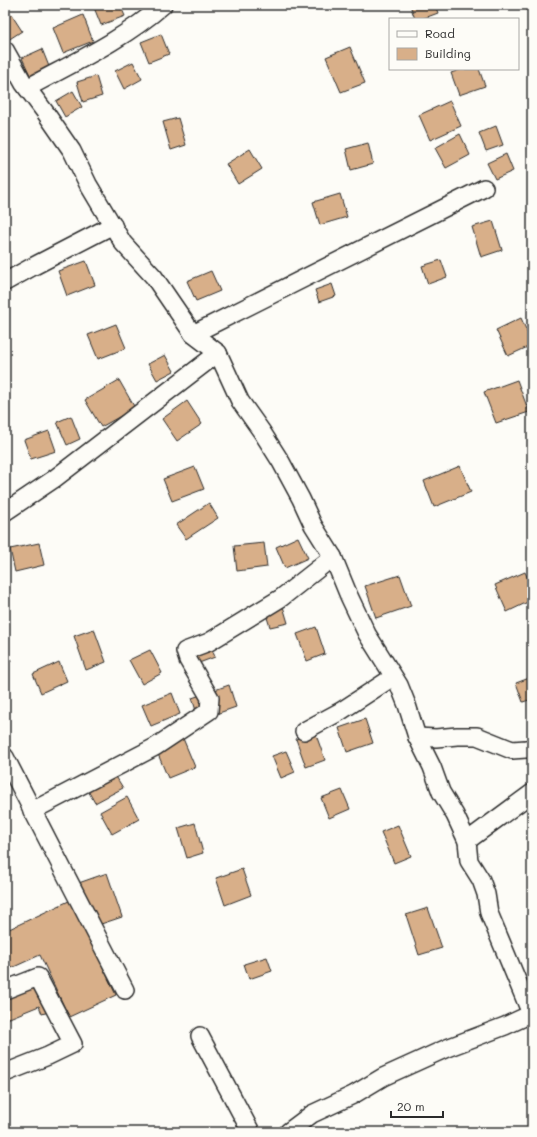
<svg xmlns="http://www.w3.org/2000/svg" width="537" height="1137" viewBox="0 0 537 1137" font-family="Mali,sans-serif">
<rect width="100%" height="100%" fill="#fdfcf7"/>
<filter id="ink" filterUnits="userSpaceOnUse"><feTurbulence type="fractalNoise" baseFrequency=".025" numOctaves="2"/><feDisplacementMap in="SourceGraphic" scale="8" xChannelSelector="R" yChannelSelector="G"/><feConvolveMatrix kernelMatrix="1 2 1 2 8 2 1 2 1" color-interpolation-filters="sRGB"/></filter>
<g filter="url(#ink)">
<g fill="#d8af89" stroke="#2b2b2b">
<path d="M93,5H120L125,16L101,25Z"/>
<path d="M410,5H435L438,13L422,19H415Z"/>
<path d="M11,14L22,31L5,42V18Z"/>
<path d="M83,15L93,41L63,53L53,28Z"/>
<path d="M161,34L169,54L149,62L141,42Z"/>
<path d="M350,47L365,83L341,92L326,57Z"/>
<path d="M42,49L50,69L31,77L22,58Z"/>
<path d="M133,62L142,79L124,89L115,71Z"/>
<path d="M462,69H479L485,86L459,95L451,73Z"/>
<path d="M96,76L102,96L83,102L77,82Z"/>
<path d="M73,91L82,107L65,117L56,101Z"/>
<path d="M450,101L461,126L430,140L419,115Z"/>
<path d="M178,118L186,145L171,150L163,122Z"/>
<path d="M496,126L503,145L486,151L479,133Z"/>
<path d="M460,134L470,155L446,168L435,148Z"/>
<path d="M368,143L373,164L351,170L346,149Z"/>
<path d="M250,149L262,169L238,184L226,164Z"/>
<path d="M506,154L513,171L495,179L487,163Z"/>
<path d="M340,194L347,217L320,225L313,202Z"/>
<path d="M493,221L502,250L481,257L472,227Z"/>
<path d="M441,260L447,277L428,284L422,266Z"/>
<path d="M86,261L95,285L67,296L58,271Z"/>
<path d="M211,271L220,291L196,301L187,281Z"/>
<path d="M332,284L336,296L319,302L315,290Z"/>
<path d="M521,318L532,343V345L508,356L496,330Z"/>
<path d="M116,324L126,348L98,359L88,335Z"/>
<path d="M165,355L174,371L157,380L148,364Z"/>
<path d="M119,380L135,408L101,427L85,400Z"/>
<path d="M517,380L529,412L496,423L484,392Z"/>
<path d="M187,401L202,424L177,441L162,419Z"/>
<path d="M71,416L80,439L67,445L57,422Z"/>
<path d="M49,431L56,451L31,459L24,440Z"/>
<path d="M460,466L471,492L434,507L424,481Z"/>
<path d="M195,467L204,489L172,501L163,479Z"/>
<path d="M209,503L218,518L186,539L176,525Z"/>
<path d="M298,537L308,558L285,568L276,547Z"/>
<path d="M39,543L44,565L15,572L10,549Z"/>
<path d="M264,543L267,567L237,571L234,546Z"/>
<path d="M525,572L532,588V600L507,612L495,585Z"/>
<path d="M400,575L411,606L376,618L365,586Z"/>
<path d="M282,603L288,623L270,627L264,608Z"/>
<path d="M316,627L325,654L307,661L297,634Z"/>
<path d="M94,629L106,662L86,670L74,636Z"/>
<path d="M209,642L215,657L191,666L185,651Z"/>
<path d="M5,646L11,661L5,663Z"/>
<path d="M150,650L162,673L142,684L129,660Z"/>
<path d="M59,662L67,681L41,693L33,674Z"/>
<path d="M532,677V699L523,702L516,683Z"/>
<path d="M229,685L236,707L199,720L192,698Z"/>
<path d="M172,693L180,714L151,726L142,705Z"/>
<path d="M365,719L373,743L347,752L339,728Z"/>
<path d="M315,732L325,760L306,767L296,739Z"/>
<path d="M182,736L195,767L168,778L155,747Z"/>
<path d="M286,751L295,772L281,778L272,756Z"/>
<path d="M109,765L123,788L95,803L82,780Z"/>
<path d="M342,790L350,809L329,818L321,798Z"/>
<path d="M127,797L139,819L112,834L100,812Z"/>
<path d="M195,823L203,853L187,858L178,828Z"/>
<path d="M398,825L411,856L394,863L381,832Z"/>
<path d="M242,869L251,895L225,905L216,878Z"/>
<path d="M107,873L122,917L95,926L73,885Z"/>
<path d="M71,900L116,995L69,1017L40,955L5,971V931Z"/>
<path d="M428,908L442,948L419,955L406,915Z"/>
<path d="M267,957L272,971L249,979L244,964Z"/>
<path d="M38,977L52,1011L42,1014L39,1006L7,1019L5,1014V990Z"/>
</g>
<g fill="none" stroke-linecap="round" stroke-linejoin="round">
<defs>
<g id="minor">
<path d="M5,50L24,84L45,112L72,151L88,184L123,243L154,277L193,334L218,353L240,401L262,432L281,462L301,499L313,525L333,557L349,596L367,634L399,685L407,705L417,737L432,767L441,792L455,815L467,841L469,861L481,880L486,894L489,913L532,1016"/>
<path d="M27,88C73,63 123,40 163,5"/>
<path d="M5,282L32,267L113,225"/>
<path d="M193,334L484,188"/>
<path d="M5,512L54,479L218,353"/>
<path d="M304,731L341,711L393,677"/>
<path d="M417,737L436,738L457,736H477L512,750L526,749L532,748"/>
<path d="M5,757L125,990"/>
<path d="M32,811L155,747L209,711L210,698L188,660L185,651L209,642L281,598L333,557"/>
<path d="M467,841L532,793"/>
<path d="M5,990L38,977L73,1044L48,1056L5,1073"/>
<path d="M200,1036L251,1132"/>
<path d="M288,1132L312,1114L353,1095L383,1077L447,1048L505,1026L531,1014L532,1010"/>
</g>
</defs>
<use href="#minor" stroke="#2b2b2b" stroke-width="20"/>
<use href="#minor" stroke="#fdfcf7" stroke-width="17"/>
</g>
</g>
<rect width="537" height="1137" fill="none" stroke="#fdfcf7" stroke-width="20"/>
<rect x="10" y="10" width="517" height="1117" fill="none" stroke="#2b2b2b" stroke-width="1.5" filter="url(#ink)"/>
<rect x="389" y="18" width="130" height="52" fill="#fdfcf7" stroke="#a9a8a5"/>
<rect x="397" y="31" width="20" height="6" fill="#fdfcf7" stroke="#a9a8a5"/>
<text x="425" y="38" font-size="12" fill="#2b2b2b">Road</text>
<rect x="397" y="48" width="20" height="12" fill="#d8af89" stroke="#a9a8a5"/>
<text x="425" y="58" font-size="12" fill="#2b2b2b">Building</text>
<path d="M391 1111v6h52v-6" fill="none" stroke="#2b2b2b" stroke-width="2"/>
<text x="397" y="1111" font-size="12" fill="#2b2b2b" stroke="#fdfcf7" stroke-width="3" paint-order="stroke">20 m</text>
</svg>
